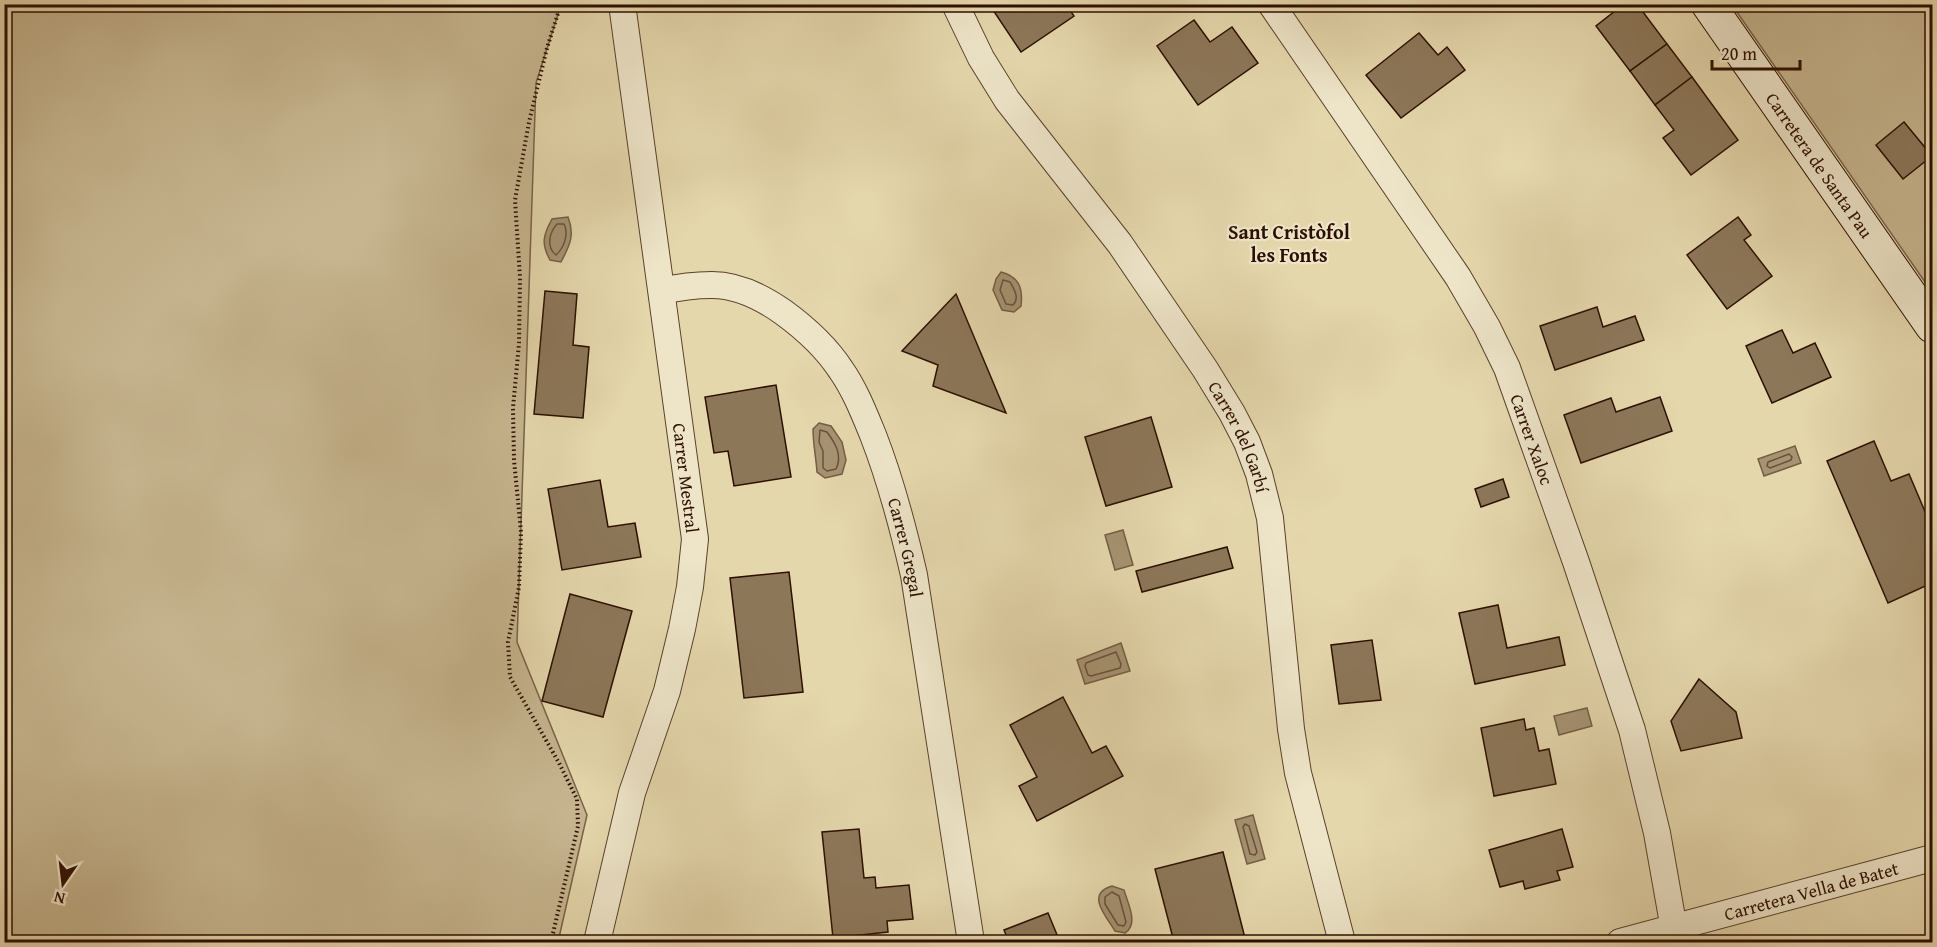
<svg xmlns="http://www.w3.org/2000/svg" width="1937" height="947" viewBox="0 0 1937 947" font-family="'Gentium Book Plus',serif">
<rect width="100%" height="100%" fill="#e5d7ac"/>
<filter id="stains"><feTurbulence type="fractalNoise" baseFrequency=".00333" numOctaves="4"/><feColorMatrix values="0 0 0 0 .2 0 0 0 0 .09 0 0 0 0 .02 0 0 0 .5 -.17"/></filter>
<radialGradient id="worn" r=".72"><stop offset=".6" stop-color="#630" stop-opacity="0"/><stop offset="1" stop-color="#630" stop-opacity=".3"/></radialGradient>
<g fill="#c6b58f" stroke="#796248" stroke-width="1.5">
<path d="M5,4L561,5L536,83L517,642L587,815L558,942H5Z"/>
<path d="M1732,5H1932V292Z"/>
</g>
<g fill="#a69372" stroke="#755e44" stroke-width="1.5">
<path d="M568,217C575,235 570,245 561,262L550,260C541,244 543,235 552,219Z"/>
<path d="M1001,272C1020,277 1023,289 1021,306L1014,312L1002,310L993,290L996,279Z"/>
<path d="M819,423L831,426L842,442L846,460L842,474L825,478L817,472C816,457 813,444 813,429Z"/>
<path d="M1795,446L1801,463L1764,476L1758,459Z"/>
<path d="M1123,530L1133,565L1115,570L1105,535Z"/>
<path d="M1121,643L1130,671L1085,684L1077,660Z"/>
<path d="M1587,708L1592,726L1559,735L1554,716Z"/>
<path d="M1253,815L1265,859L1247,864L1235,820Z"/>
<path d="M1112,886L1124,890C1128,904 1139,924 1125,933L1115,931C1106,916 1085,894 1112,886Z"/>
</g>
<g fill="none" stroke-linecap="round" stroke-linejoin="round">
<g stroke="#695139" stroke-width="1.5">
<path d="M557,224H564C569,234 564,248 556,255C546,247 549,233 557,224Z"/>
<path d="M1003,280L1010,282C1014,289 1020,298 1013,305L1006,304L1000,290Z"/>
<path d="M820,430L827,432C835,443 843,455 836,469L827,471L823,468V451L819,442Z"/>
<path d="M1789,454L1792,457L1791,460L1770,468L1767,466L1768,462Z"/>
<path d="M1116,652L1121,664L1120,668L1091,676L1088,675L1085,666L1086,663Z"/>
<path d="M1245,824L1249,826L1257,852L1255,855L1250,854L1243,827Z"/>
<path d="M1112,892L1119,896L1126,922L1124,926L1118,925L1105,904V897Z"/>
</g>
</g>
<g fill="#8c7759" stroke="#2c0f00" stroke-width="1.5">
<path d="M989,4H1066L1074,16L1021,52Z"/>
<path d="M1624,4H1637L1667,44L1630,71L1596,26Z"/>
<path d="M1194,20L1210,42L1232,27L1258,63L1198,105L1157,46Z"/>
<path d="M1419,33L1438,55L1447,47L1465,70L1401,118L1366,75Z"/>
<path d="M1667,44L1692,77L1655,105L1630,71Z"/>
<path d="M1692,77L1738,140L1691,175L1663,138L1674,130L1655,105Z"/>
<path d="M1904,122L1932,156L1903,179L1876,145Z"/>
<path d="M1738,217L1751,235L1744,240L1772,276L1727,309L1687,255Z"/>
<path d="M545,291L577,294L573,345L589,347L583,418L534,414Z"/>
<path d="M956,294L1006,413L933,386L938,365L902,351Z"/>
<path d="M1597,307L1603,327L1635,316L1644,340L1555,370L1540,326Z"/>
<path d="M1782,330L1793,353L1815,343L1831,377L1772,403L1746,346Z"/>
<path d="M776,385L791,477L734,486L728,451L714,453L705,397Z"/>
<path d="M1660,397L1672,431L1581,463L1564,415L1611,398L1616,412Z"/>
<path d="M1151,417L1172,487L1106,506L1085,437Z"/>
<path d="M1874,441L1891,481L1909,474L1932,528V583L1888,603L1827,461Z"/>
<path d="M1503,479L1509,497L1481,507L1475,489Z"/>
<path d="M600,480L608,527L635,523L641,557L562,570L548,489Z"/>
<path d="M1227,547L1233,568L1142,592L1136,571Z"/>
<path d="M789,572L803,692L744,698L730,578Z"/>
<path d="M570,594L632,611L603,717L542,701Z"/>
<path d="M1498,605L1507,648L1559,637L1565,665L1475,684L1459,613Z"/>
<path d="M1372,640L1381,700L1339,704L1331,645Z"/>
<path d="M1699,679L1736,712L1742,738L1681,751L1671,721Z"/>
<path d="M1063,697L1092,753L1106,746L1123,776L1037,821L1019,786L1037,777L1010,725Z"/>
<path d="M1524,719L1526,730L1534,728L1539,751L1549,749L1556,784L1494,796L1481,728Z"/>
<path d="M859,829L864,878L875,877L876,888L909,885L913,919L887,921L888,932L833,938L822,832Z"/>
<path d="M1562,829L1573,867L1557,871L1560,880L1525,889L1523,881L1500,887L1489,850Z"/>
<path d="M1223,852L1246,942H1174L1155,869Z"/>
<path d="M1048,913L1060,942H1009L1004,930Z"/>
</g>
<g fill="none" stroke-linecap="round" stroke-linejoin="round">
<defs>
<g id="street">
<path id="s1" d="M955,4L981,58L1007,100L1120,244L1205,369L1232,413L1247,442L1259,474L1270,518L1291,729L1298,773L1342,942"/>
<path id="s2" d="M1271,4L1458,277L1487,327L1507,368L1576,562L1632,730L1657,833L1674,929L1683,942"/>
<path id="s3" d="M662,291C679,287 695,285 712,285C737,285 763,298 783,312C805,328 826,347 841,370C855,390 864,413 873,435C891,481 903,527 914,575L971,942"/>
<path d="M597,942L632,793L667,691L682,629L690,587L695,539L622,4"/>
<path id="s4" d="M1620,942L1932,858"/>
</g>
<g id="secondary">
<path id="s5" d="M1708,4L1932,326"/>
</g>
</defs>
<use href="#street" stroke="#5a412b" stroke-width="28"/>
<use href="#secondary" stroke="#2c0f00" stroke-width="35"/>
<path stroke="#2c0f00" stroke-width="4" stroke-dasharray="1.5 3" stroke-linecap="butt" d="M551,942L578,826L577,799L559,763L510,677L508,642L519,587L521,532L514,460L513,408L519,343L520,278L515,200L529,122L547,48L561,4"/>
<use href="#street" stroke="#eee5c9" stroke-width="26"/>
<use href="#secondary" stroke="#eee5c9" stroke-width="33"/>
</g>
<g text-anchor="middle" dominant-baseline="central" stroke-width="4.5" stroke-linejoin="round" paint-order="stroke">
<g font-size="18" fill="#2c0f00" stroke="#eee5c9">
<text stroke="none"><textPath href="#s5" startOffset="196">Carretera de Santa Pau</textPath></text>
<text stroke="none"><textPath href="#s1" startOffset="520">Carrer del Garbí</textPath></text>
<text stroke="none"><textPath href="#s2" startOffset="510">Carrer Xaloc</textPath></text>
<text transform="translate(686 478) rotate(83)">Carrer Mestral</text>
<text stroke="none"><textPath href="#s3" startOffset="400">Carrer Gregal</textPath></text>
<text stroke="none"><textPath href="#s4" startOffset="198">Carretera Vella de Batet</textPath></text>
</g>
<g font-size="20" font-weight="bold" fill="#2c0f00" stroke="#eee5c9">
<text x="1289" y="231">Sant Cristòfol<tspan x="1289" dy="23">les Fonts</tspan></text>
</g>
</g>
<rect width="1937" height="947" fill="none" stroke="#e5d7ac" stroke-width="24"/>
<rect x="6" y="6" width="1925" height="935" fill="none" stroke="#2c0f00" stroke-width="3"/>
<rect x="12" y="12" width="1913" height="923" fill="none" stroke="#2c0f00" stroke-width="1.5"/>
<g transform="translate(63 884) rotate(194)" stroke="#eee5c9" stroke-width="4.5" paint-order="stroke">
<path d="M0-4.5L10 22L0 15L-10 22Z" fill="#2c0f00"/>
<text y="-9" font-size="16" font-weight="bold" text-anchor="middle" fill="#2c0f00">N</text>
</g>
<path d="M1712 60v9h88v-9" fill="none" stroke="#2c0f00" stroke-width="3"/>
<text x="1721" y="60" font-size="18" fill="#2c0f00" stroke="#eee5c9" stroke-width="4.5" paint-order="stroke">20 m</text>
<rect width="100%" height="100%" filter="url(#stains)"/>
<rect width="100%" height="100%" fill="url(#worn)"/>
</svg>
